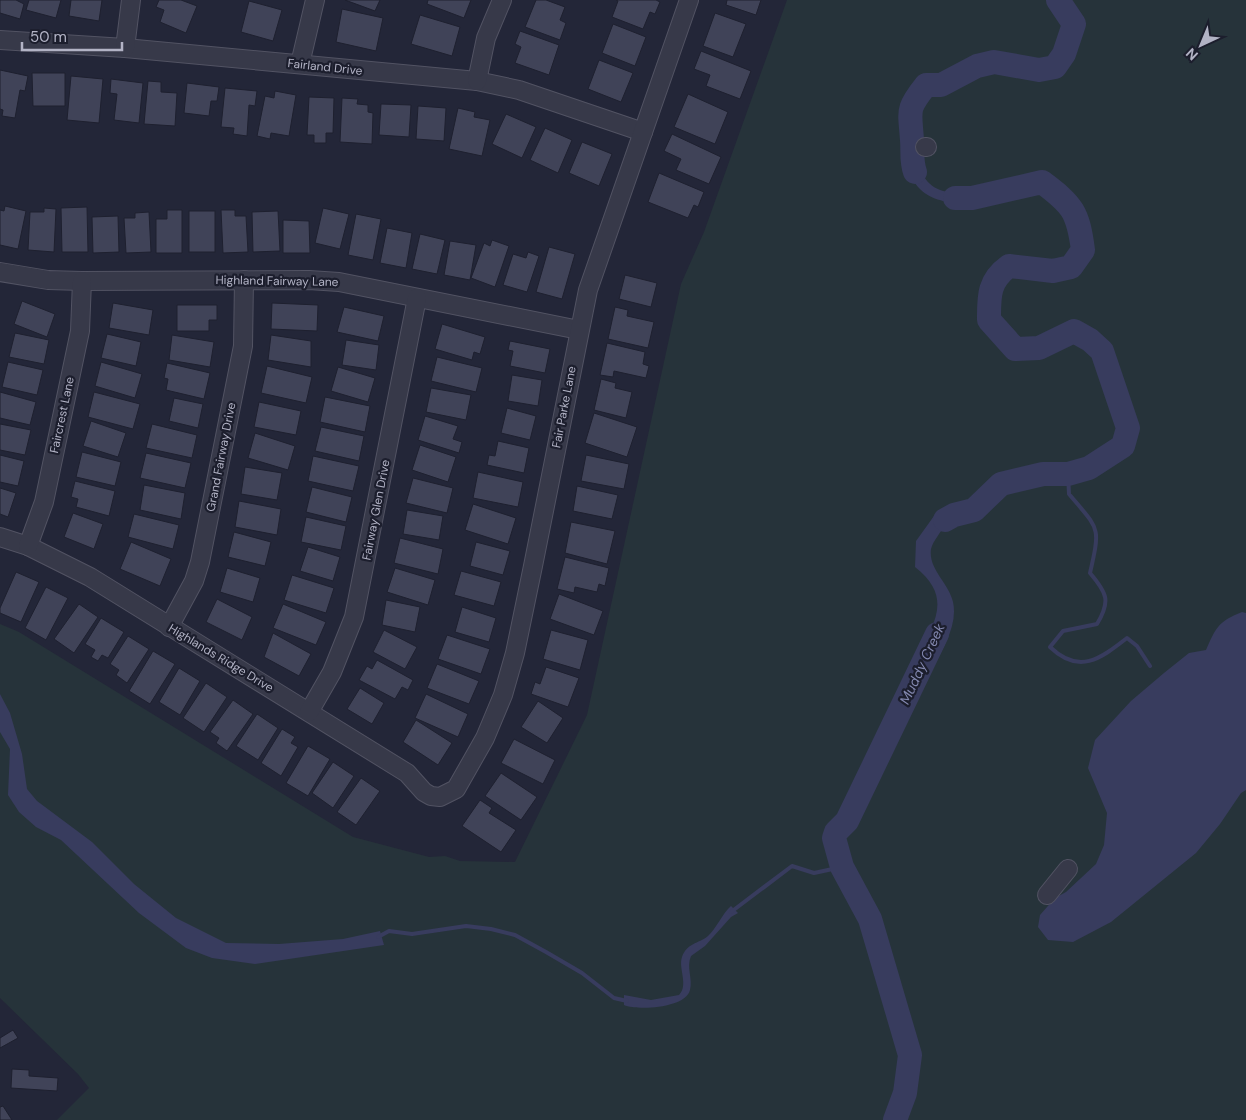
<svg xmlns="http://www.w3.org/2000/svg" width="1246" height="1120" viewBox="0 0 1246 1120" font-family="'DM Sans',sans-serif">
<rect width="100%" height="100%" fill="#232638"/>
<path fill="#26333a" d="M787,0H1246V1120H57L89,1088L78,1074L0,998V624L19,632L353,837L429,857L445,856L460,861L515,862L587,715L681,284L704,232Z"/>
<g fill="#383c5e">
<path d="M919,140C919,148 918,159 920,167C928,198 965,197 988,186L985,204C935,205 907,198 904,142Z"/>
<path d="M975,497L974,521L945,525C941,532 933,541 931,549C928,569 949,583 953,602C958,625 943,648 933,668L917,657C935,622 953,597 915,567L916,541L934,516Z"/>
<path d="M1242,612L1246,613V790L1241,793L1220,824L1196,853L1111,922L1073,942L1048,940L1038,927L1040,915L1055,898L1066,892L1096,864L1104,845L1107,813L1088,768L1095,740L1131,701L1164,673L1189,653L1206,650C1216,627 1219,621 1242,612Z"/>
<path d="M0,694L10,713L22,754L27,789L37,801L92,842L134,884L176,918L226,943L279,944L343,939L380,931L384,945L255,964L212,958L186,948L139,913L61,840L36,827L19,812L8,795L10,749L0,732Z"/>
<path d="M731,906L738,913L731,917L705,946L691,956C686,967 693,979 690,990C686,1008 638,1011 624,1005V995L651,1000L679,995C689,985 678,968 682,957C687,943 698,944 708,936C716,929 722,914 731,906Z"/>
</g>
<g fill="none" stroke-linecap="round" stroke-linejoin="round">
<g stroke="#383c5e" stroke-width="4">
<path d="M1068,474L1069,494C1099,530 1101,525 1090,573C1107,593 1111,601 1097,624L1063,631L1050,647C1079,675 1100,659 1127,638L1137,646L1150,666"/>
<path d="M731,912L792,866L814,873L842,867"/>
<path d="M378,937L389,931L412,934L466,926L491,929L515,935L546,952L582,973L614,998L627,1001"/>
</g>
<g stroke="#383c5e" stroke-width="24">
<path d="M915,172C911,161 913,152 912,140C910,110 906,110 926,85H941L977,66L994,62L1039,70L1055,67L1064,54L1074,24L1058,0"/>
<path d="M945,520L954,515L974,510L1001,484L1043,474H1068L1089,468L1123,446L1128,428L1102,351L1090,340L1074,331L1039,348L1015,349L989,320C989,297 988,281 1009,266L1053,271L1071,267L1083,250C1078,212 1073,205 1042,182L972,198H955"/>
<path d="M895,1120L905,1093L910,1055L870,919L842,867L834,838L836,832L847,821L937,634"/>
</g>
</g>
<g fill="#404358" stroke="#1e202f">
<path d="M0,0H16L24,4L20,19L0,13Z"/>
<path d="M29,0H61L56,18L26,10Z"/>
<path d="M71,0H102L99,21L69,16Z"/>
<path d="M159,0H181L197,6L186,33L160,22L164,10L156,7Z"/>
<path d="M345,0H380L375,11Z"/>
<path d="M428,0H471L464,18L427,4Z"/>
<path d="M536,0H546L565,7L560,20L566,23L560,40L525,27Z"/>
<path d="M616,0H656L660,2L655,14L650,12L643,29L612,17L618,1Z"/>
<path d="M727,0H761L756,15L726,5Z"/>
<path d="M249,1L282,10L273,41L241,32Z"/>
<path d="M342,9L383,18L376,51L336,42Z"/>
<path d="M715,13L746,24L733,57L703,46Z"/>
<path d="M420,15L460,27L452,56L411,44Z"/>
<path d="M613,24L646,37L635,66L602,53Z"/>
<path d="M520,31L559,45L549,75L515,63L521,47L515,44Z"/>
<path d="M701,51L751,71L740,99L706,86L710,75L694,69Z"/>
<path d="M599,60L633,73L621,102L588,89Z"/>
<path d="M0,70L28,76L25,91L20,90L15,118L2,116L3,110L0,109Z"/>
<path d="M32,73H65V106H33Z"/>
<path d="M71,76L103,79L99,123L67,120Z"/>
<path d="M111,79L143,83L139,123L114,120L117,94L110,93Z"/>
<path d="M148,81L161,82V92L177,93L175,126L144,124Z"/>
<path d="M187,83L219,87L217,101H211L209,116L184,113Z"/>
<path d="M225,88L257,91L255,106L249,105L247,136L233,134L234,128L221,127Z"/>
<path d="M275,91L296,95L289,136L271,133L270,139L257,136L265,96L274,98Z"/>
<path d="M688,94L728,112L715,144L674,127Z"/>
<path d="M309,97L334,98L333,133H326V143H314V135H307Z"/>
<path d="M342,98L358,99L357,104L368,105V112L373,113L372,144L340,142Z"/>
<path d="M381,104L411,105L409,137L379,135Z"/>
<path d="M418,106L446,108L444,141L416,139Z"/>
<path d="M458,108L475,112L474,117L490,120L482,156L449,149Z"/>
<path d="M506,114L536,127L522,158L492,144Z"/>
<path d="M545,128L572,140L558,173L530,160Z"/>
<path d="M672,134L721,157L709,184L676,170L681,159L664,151Z"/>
<path d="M582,142L612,154L599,186L569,173Z"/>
<path d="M659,173L704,192L698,207L694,205L688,218L648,202Z"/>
<path d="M5,206L26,211L18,249L0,245V210L4,211Z"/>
<path d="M87,207L88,252H62L61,208Z"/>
<path d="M44,208L56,209L54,252L28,250L30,212H44Z"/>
<path d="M323,208L349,214L340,249L315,243Z"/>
<path d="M167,210H182V253H156V219H167Z"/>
<path d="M221,210H235V216H246L248,252L223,253Z"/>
<rect x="189" y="211" width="26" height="41"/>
<path d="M278,211L280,251L253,252L252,212Z"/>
<path d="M149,212L151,252L126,253L124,218H135V213Z"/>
<path d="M356,214L381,219L373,260L348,255Z"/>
<path d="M118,216L119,252L93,253L92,217Z"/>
<path d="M283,220L309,221L310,253H283Z"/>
<path d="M387,228L412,233L406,268L380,263Z"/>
<path d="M420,234L445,240L437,274L412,269Z"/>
<path d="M492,240L509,246L495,287L471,278L484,243L490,246Z"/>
<path d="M450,241L476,245L470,280L444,275Z"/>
<path d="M549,247L575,254L562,299L536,292Z"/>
<path d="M528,252L539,256L527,292L503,285L513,254L526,258Z"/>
<path d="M625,275L657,283L651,307L619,299Z"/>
<path d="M22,301L55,314L47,337L14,324Z"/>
<path d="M113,303L153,310L149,335L109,328Z"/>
<path d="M272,303L318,305L317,331L271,329Z"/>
<path d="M177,305H217V320H209V331H177Z"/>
<path d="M344,307L384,316L378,341L337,332Z"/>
<path d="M615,307L628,310L627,316L654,322L648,348L608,339Z"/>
<path d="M442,324L485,337L480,354L474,352L472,360L435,349Z"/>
<path d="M15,333L49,340L44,364L9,357Z"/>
<path d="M107,334L141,342L136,366L101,358Z"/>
<path d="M172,335L214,342L210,367L169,360Z"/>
<path d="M271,335L311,341V367L268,360Z"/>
<path d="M346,340L379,345L376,370L342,365Z"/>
<path d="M510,341L550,349L545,373L510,366L513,351L508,350Z"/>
<path d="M607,343L645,352L643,364L649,366L646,378L614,371L613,377L600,375Z"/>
<path d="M437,357L482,368L476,392L431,381Z"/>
<path d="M8,362L43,370L37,395L2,387Z"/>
<path d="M101,362L142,374L135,398L95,386Z"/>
<path d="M167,363L210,373L204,399L166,390L168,379L164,378Z"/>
<path d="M267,366L312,377L306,403L261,393Z"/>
<path d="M338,367L375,378L368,402L331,391Z"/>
<path d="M512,375L542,380L538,406L508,401Z"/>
<path d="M601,379L616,383L615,388L632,392L626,418L594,410Z"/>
<path d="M431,388L471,395L466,420L426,412Z"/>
<path d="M0,392L36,402L30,425L0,418Z"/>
<path d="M94,392L140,404L133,429L88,417Z"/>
<path d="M325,397L370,406L365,432L320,422Z"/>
<path d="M174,398L203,404L198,428L169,421Z"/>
<path d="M259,402L301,411L296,435L254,427Z"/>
<path d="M507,408L536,416L530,440L501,433Z"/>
<path d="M594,413L637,427L627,457L585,443Z"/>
<path d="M425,416L458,426L453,439L462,442L459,453L418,440Z"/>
<path d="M91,421L126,433L118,457L83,446Z"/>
<path d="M0,424L31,430L25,455L0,450Z"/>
<path d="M152,424L197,435L192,458L146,448Z"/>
<path d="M321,427L364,436L359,461L315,451Z"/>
<path d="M255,433L295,446L288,470L248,458Z"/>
<path d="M498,441L529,448L524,473L487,465L489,455L495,456Z"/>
<path d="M420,445L456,457L448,482L412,470Z"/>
<path d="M82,452L121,462L115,486L76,477Z"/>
<path d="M146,453L191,463L185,488L140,478Z"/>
<path d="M0,455L24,461L18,486L0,482Z"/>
<path d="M586,455L629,464L624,489L581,481Z"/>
<path d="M313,456L359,466L353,491L308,481Z"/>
<path d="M245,467L282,473L277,500L241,494Z"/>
<path d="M478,472L523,482L518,507L473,498Z"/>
<path d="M413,478L453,488L447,513L406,503Z"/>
<path d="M75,481L115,491L109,516L76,507L78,499L71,497Z"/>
<path d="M144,485L185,493L181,519L140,510Z"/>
<path d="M577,486L618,495L612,519L573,511Z"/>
<path d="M312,487L352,497L346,522L306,512Z"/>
<path d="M0,488L16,493L8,517L0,514Z"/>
<path d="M239,501L281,509L277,535L235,527Z"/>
<path d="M473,504L516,518L508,544L465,530Z"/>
<path d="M407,510L443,516L439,540L403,534Z"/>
<path d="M73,513L103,524L94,549L64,537Z"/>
<path d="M134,514L179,525L173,549L128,537Z"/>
<path d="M306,517L346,526L341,550L301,542Z"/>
<path d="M571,522L615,531L607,564L565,553Z"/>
<path d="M234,532L271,542L265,566L228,557Z"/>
<path d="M400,538L443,549L438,574L394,563Z"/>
<path d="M131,542L171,559L160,586L120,569Z"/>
<path d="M476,542L510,551L503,575L470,566Z"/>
<path d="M308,547L340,557L333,581L300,571Z"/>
<path d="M565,557L609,568L605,586L599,584L597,592L575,587L574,593L557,589Z"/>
<path d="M227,568L260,578L253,602L220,592Z"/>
<path d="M395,568L435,580L428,605L387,592Z"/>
<path d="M461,571L501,582L494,606L454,595Z"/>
<path d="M16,572L39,582L21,622L0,613V608Z"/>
<path d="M292,575L334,588L326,613L284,600Z"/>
<path d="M46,587L68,598L46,640L25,628Z"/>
<path d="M559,594L603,611L594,635L550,619Z"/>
<path d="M217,599L252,617L242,640L206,622Z"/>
<path d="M386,600L420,607L415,632L382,625Z"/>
<path d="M79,604L98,617L74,653L54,639Z"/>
<path d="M283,604L326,622L316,645L273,628Z"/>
<path d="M462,607L496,618L489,642L455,632Z"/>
<path d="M101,618L124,632L108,658L102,655L98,661L91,657L95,650L85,644Z"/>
<path d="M384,630L417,647L405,669L373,652Z"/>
<path d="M551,630L588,640L580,670L543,659Z"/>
<path d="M273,633L311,654L299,676L264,657Z"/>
<path d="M447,635L490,649L481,674L438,659Z"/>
<path d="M128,636L149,649L127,683L116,675L119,670L110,664Z"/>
<path d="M153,651L175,664L150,704L129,691Z"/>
<path d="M377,660L413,680L408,690L402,687L395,699L359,680L367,666L372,669Z"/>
<path d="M437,664L479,681L469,704L427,688Z"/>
<path d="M546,667L579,678L568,707L531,694L535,682L540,684Z"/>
<path d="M179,668L200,681L180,715L159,702Z"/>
<path d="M206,683L227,697L204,732L183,718Z"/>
<path d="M360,688L384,703L372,724L347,709Z"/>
<path d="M426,694L468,714L458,737L415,718Z"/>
<path d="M233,700L253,714L227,751L216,743L219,738L210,732Z"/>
<path d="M538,701L563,718L547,743L521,727Z"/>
<path d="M257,714L278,728L258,760L236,746Z"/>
<path d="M416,720L452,743L438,765L403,742Z"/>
<path d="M282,729L295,737L291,743L298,747L281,776L261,763Z"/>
<path d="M514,739L555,760L543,784L501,763Z"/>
<path d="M308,746L330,759L308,796L286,783Z"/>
<path d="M333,762L354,776L333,808L312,793Z"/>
<path d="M501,773L537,797L521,820L485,796Z"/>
<path d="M361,778L380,791L356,825L337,812Z"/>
<path d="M480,800L492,808L489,813L516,830L501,852L462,826Z"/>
<path d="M13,1030L18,1038L0,1048V1038Z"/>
<path d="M12,1069L29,1070V1076L58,1078L57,1091L11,1088Z"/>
<path d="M3,1106L12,1120H0V1107Z"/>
</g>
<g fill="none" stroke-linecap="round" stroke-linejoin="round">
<defs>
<g id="minor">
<path d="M0,40L125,48L477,81L519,90L643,132"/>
<path d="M125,48L131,0"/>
<path d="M300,64L315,0"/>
<path d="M477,81L486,38L502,0"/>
<path d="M925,147H927"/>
<path d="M0,272L48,280L82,281L309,280L339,282L579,330"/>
<path d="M0,537L28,546L90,577L407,773L424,792L431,796L440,797L456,789L485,738L503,695L515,653L533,566L588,290L689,0"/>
<path d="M28,546L44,502L80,331L82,281"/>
<path d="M169,627L194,581L200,562L243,346L244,280"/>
<path d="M309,712L332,672L354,617L417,298"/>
<path d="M1047,895L1068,869"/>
</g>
</defs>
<use href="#minor" stroke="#525363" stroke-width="20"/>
<use href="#minor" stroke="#373949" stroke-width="18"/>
</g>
<g text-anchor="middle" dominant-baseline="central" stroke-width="4.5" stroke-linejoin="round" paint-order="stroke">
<g font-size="12" fill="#b2b3c5" stroke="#1c1e2d">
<text transform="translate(325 67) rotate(6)">Fairland Drive</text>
<text transform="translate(277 281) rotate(1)">Highland Fairway Lane</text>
<text transform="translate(564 407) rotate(-79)">Fair Parke Lane</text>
<text transform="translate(62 415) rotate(-78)">Faircrest Lane</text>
<text transform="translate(221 457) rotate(-79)">Grand Fairway Drive</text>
<text transform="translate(376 510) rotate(-79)">Fairway Glen Drive</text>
<text transform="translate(221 658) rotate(31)">Highlands Ridge Drive</text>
</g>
<g font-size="14" font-style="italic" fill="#8388af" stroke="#1c1e2d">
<text transform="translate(922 664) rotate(-65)">Muddy Creek</text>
</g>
</g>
<g transform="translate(1201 45) rotate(224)" stroke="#1c1e2d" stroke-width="4" paint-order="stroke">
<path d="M0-4L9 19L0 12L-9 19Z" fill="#b2b3c5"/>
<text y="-8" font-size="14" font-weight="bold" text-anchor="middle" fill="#b2b3c5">N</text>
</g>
<path d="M22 42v8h100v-8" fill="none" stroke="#b2b3c5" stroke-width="2.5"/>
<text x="30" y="42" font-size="15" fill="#b2b3c5" stroke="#1c1e2d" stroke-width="4" paint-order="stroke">50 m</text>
</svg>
